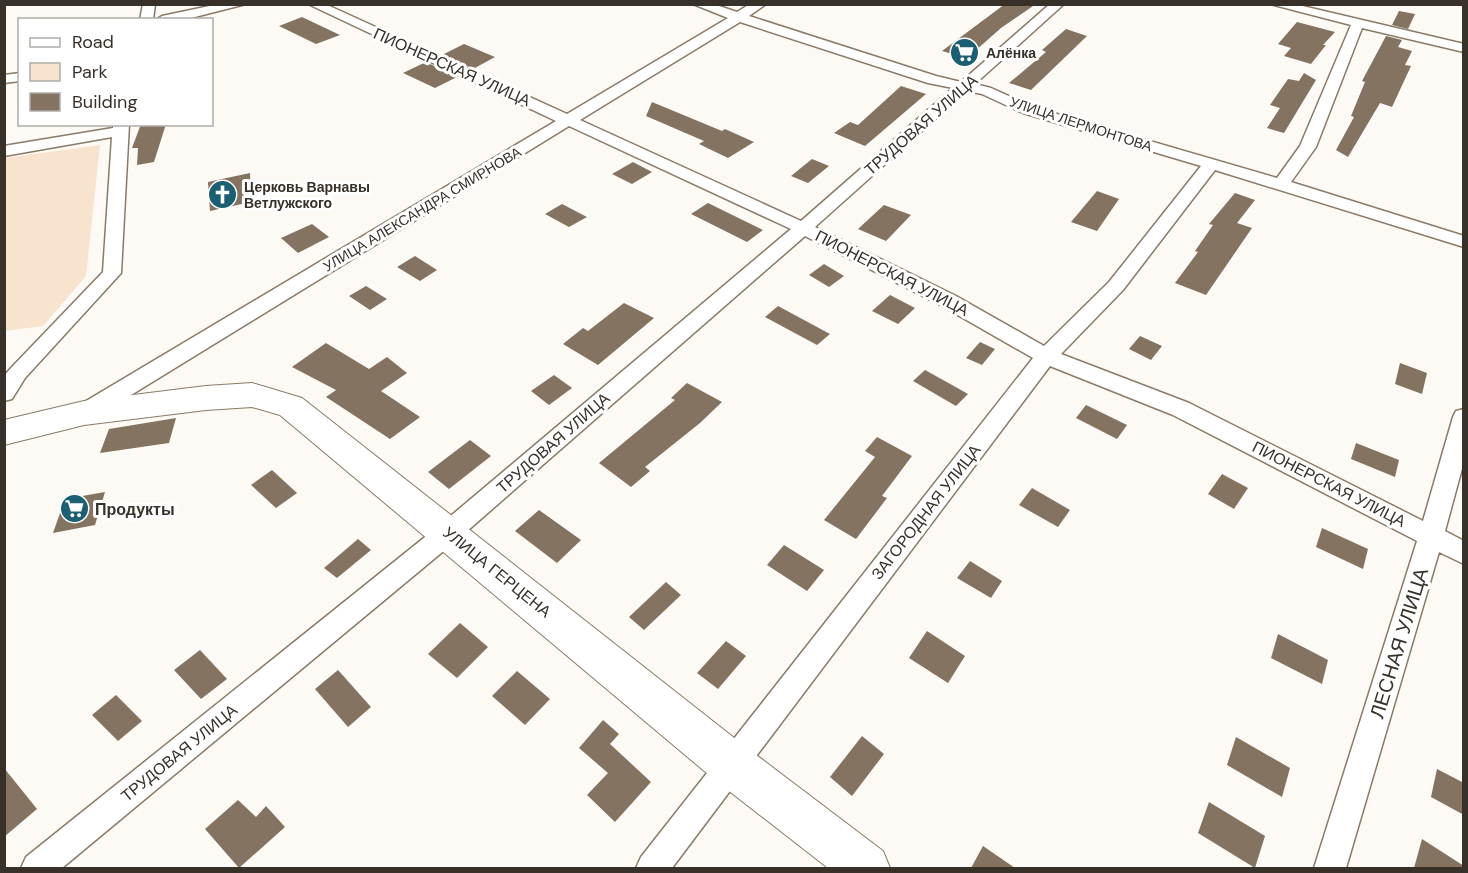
<svg xmlns="http://www.w3.org/2000/svg" width="1468" height="873" viewBox="0 0 1468 873" font-family="'DM Sans',sans-serif">
<rect width="100%" height="100%" fill="#fdf9f5"/>
<path fill="#f8e4ce" d="M100,145L86,276L43,326L5,331V158Z"/>
<g fill="#837360">
<path d="M1005,4H1036L1001,28L967,58L942,51Z"/>
<path d="M1399,11L1415,14L1408,29L1392,25Z"/>
<path d="M302,17L340,35L316,44L279,26Z"/>
<path d="M1297,22L1335,32L1323,45H1326L1311,64L1284,56L1291,48L1278,44Z"/>
<path d="M1066,29L1087,36L1031,90L1009,83L1046,52L1042,50Z"/>
<path d="M1386,36L1402,40L1398,47L1412,51L1405,65L1411,66L1392,107L1380,103L1348,157L1336,150L1354,117L1351,116L1365,82L1362,81Z"/>
<path d="M464,44L495,57L473,69L442,55Z"/>
<path d="M426,62L457,77L435,88L403,73Z"/>
<path d="M1304,73L1316,80L1284,133L1267,128L1280,108L1270,105L1288,79L1299,81Z"/>
<path d="M901,86L926,94L865,146L834,133L850,122L858,125Z"/>
<path d="M652,102L722,131L725,129L754,142L728,158L699,144L704,141L646,116Z"/>
<path d="M141,124H166L154,162L137,165L138,148H132Z"/>
<path d="M812,159L829,166L808,183L791,176Z"/>
<path d="M633,162L652,172L632,184L612,174Z"/>
<path d="M250,173L251,202L210,211L208,182Z"/>
<path d="M1097,191L1119,199L1097,231L1071,222Z"/>
<path d="M1235,193L1255,200L1237,223L1252,228L1206,295L1175,283L1198,252L1195,251L1213,225L1209,224Z"/>
<path d="M708,203L763,230L747,242L691,214Z"/>
<path d="M562,204L587,217L569,227L545,214Z"/>
<path d="M884,205L911,215L886,241L858,229Z"/>
<path d="M312,224L329,237L298,253L281,238Z"/>
<path d="M415,256L437,270L420,281L397,267Z"/>
<path d="M824,264L844,276L829,287L809,275Z"/>
<path d="M366,286L387,299L370,310L349,296Z"/>
<path d="M890,295L915,308L898,324L872,311Z"/>
<path d="M624,303L654,318L598,365L563,344L583,328L588,331Z"/>
<path d="M778,306L830,334L817,345L765,317Z"/>
<path d="M1140,336L1162,346L1151,360L1129,349Z"/>
<path d="M980,342L995,349L982,365L966,358Z"/>
<path d="M326,343L369,369L387,357L407,373L381,391L420,417L390,439L326,397L336,390L292,367Z"/>
<path d="M1400,363L1427,373L1422,394L1395,384Z"/>
<path d="M925,370L952,385L968,394L956,406L913,381Z"/>
<path d="M554,375L572,388L549,405L531,391Z"/>
<path d="M687,383L722,402L700,423L645,467L650,471L631,487L599,463L675,400L671,398Z"/>
<path d="M1086,405L1127,425L1117,439L1076,418Z"/>
<path d="M176,418L169,443L100,453L109,429Z"/>
<path d="M877,437L912,456L882,496L887,498L856,539L824,520L875,457L865,451Z"/>
<path d="M470,440L491,456L449,489L428,472Z"/>
<path d="M1356,443L1399,460L1395,477L1351,459Z"/>
<path d="M272,470L297,493L276,508L251,485Z"/>
<path d="M1222,474L1248,488L1234,509L1208,494Z"/>
<path d="M1032,488L1070,510L1058,527L1019,505Z"/>
<path d="M105,492L95,525L53,533L65,499Z"/>
<path d="M539,510L581,540L557,563L515,531Z"/>
<path d="M1322,528L1368,549L1363,569L1316,547Z"/>
<path d="M358,539L371,550L337,578L324,568Z"/>
<path d="M784,545L824,570L807,591L767,565Z"/>
<path d="M970,561L1002,581L991,598L957,578Z"/>
<path d="M666,582L681,595L644,630L629,617Z"/>
<path d="M460,623L488,647L457,678L428,654Z"/>
<path d="M927,631L965,656L948,683L909,658Z"/>
<path d="M1278,634L1328,660L1322,684L1271,658Z"/>
<path d="M726,641L746,656L718,689L697,673Z"/>
<path d="M200,650L227,679L201,699L174,670Z"/>
<path d="M338,670L371,707L348,727L315,689Z"/>
<path d="M517,671L550,699L525,725L492,696Z"/>
<path d="M116,695L142,721L118,741L92,715Z"/>
<path d="M603,720L619,734L610,744L651,782L615,822L587,795L608,773L579,748Z"/>
<path d="M862,736L884,754L852,796L830,777Z"/>
<path d="M1236,737L1290,768L1282,797L1227,765Z"/>
<path d="M4,768L37,809L4,837Z"/>
<path d="M1437,769L1464,783V815L1431,797Z"/>
<path d="M238,800L256,817L266,806L285,827L239,868L205,829Z"/>
<path d="M1209,802L1265,836L1255,868L1198,833Z"/>
<path d="M1422,839L1464,866V868H1414Z"/>
<path d="M983,846L1015,868H971Z"/>
</g>
<g fill="none" stroke-linecap="round" stroke-linejoin="round">
<defs>
<g id="street">
<path d="M143,4H155L153,20H140Z"/>
<path d="M219,4H246L183,20H156L162,16Z"/>
<path d="M308,4H325L567,114L728,18L693,4H713L737,12L750,4H766L749,16L936,76L961,82L1050,4H1064L975,84L991,88L1033,107L1277,178L1300,146L1351,25L1270,4H1294L1464,44V52L1362,28L1316,147L1291,182L1464,236V247L1215,170L1123,290L1061,354L1189,403L1423,521L1453,417L1456,411L1464,409V461L1445,531L1464,541V564L1439,552L1346,868H1314L1417,541L1173,415L1050,366L672,868H636L641,857L1033,358L942,306L805,236L458,539L62,868H21L26,857L440,525L791,229L569,126L92,419L84,421L76,419L73,413L76,407L556,121ZM740,22L928,83L953,88L801,221L580,120ZM967,91L982,94L1023,113L1201,166L1109,282L1044,346L956,296L815,227Z"/>
<path d="M20,73V81L4,83V75Z"/>
<path d="M113,124H129L121,273L25,378L12,399L4,401V376L11,368L103,272L112,137L4,156V146L113,128Z"/>
</g>
<path id="secondary" d="M252,383L302,398L747,748L883,851L890,868H828L715,780L280,415L252,407L206,410L84,425L4,445V420L84,401L206,386Z"/>
</defs>
<use href="#street" stroke="#8a7a67" stroke-width="3"/>
<use href="#secondary" stroke="#8a7a67" stroke-width="2"/>
<use href="#street" fill="#fff" fill-rule="evenodd"/>
<use href="#secondary" fill="#fff" fill-rule="evenodd"/>
</g>
<defs>
<symbol id="supermarket-disc" viewBox="-11 -11 22 22"><circle r="9.5" fill="#1c5f72" stroke="#fff"/><path d="M-6-5.5h2.5l.6 2H6L4.5 2H-2.5L-4.4-4H-6ZM-1.5 3.2a1.3 1.3 0 1 0 .1 0ZM3 3.2a1.3 1.3 0 1 0 .1 0Z" fill="#fff"/></symbol>
<symbol id="church-disc" viewBox="-11 -11 22 22"><circle r="9.5" fill="#1c5f72" stroke="#fff"/><path d="M-1.2-6h2.4v3.5h3.3v2.4h-3.3V6h-2.4V-.1h-3.3v-2.4h3.3Z" fill="#fff"/></symbol>
</defs>
<g fill-rule="evenodd">
<use href="#supermarket-disc" x="948" y="36" width="33" height="33"/>
<use href="#church-disc" x="206" y="178" width="33" height="33"/>
<use href="#supermarket-disc" x="58" y="492" width="33" height="33"/>
</g>
<g text-anchor="middle" dominant-baseline="central" stroke-width="6" stroke-linejoin="round" paint-order="stroke">
<g font-size="14" font-weight="bold" fill="#383129" stroke="#fff" text-anchor="start">
<text x="986" y="53">Алёнка</text>
<text x="244" y="187">Церковь Варнавы<tspan x="244" dy="16">Ветлужского</tspan></text>
</g>
<g font-size="14" fill="#383129" stroke="#fff">
<text transform="translate(1081 124) rotate(18)">УЛИЦА ЛЕРМОНТОВА</text>
<text transform="translate(422 209) rotate(-31)">УЛИЦА АЛЕКСАНДРА СМИРНОВА</text>
</g>
<g font-size="16" fill="#383129" stroke="#fff">
<text transform="translate(452 67) rotate(24)">ПИОНЕРСКАЯ УЛИЦА</text>
<text transform="translate(921 125) rotate(-41)">ТРУДОВАЯ УЛИЦА</text>
<text transform="translate(892 273) rotate(27)">ПИОНЕРСКАЯ УЛИЦА</text>
<text transform="translate(553 443) rotate(-41)">ТРУДОВАЯ УЛИЦА</text>
<text transform="translate(1329 484) rotate(27)">ПИОНЕРСКАЯ УЛИЦА</text>
<text transform="translate(926 512) rotate(-52)">ЗАГОРОДНАЯ УЛИЦА</text>
<text transform="translate(497 572) rotate(39)">УЛИЦА ГЕРЦЕНА</text>
<text transform="translate(179 753) rotate(-39)">ТРУДОВАЯ УЛИЦА</text>
</g>
<g font-size="16" font-weight="bold" fill="#383129" stroke="#fff" text-anchor="start">
<text x="95" y="509">Продукты</text>
</g>
<g font-size="20" fill="#383129" stroke="#fff">
<text transform="translate(1399 643) rotate(-73)">ЛЕСНАЯ УЛИЦА</text>
</g>
</g>
<rect width="1468" height="873" fill="none" stroke="#383129" stroke-width="12"/>
<rect x="18" y="18" width="195" height="108" fill="#ffffff" stroke="#afada9" stroke-width="1.5"/>
<rect x="30" y="38" width="30" height="9" fill="#ffffff" stroke="#afada9" stroke-width="1.5"/>
<text x="72" y="48" font-size="18" fill="#383129">Road</text>
<rect x="30" y="63" width="30" height="18" fill="#f8e4ce" stroke="#afada9" stroke-width="1.5"/>
<text x="72" y="78" font-size="18" fill="#383129">Park</text>
<rect x="30" y="93" width="30" height="18" fill="#837360" stroke="#afada9" stroke-width="1.5"/>
<text x="72" y="108" font-size="18" fill="#383129">Building</text>
</svg>
